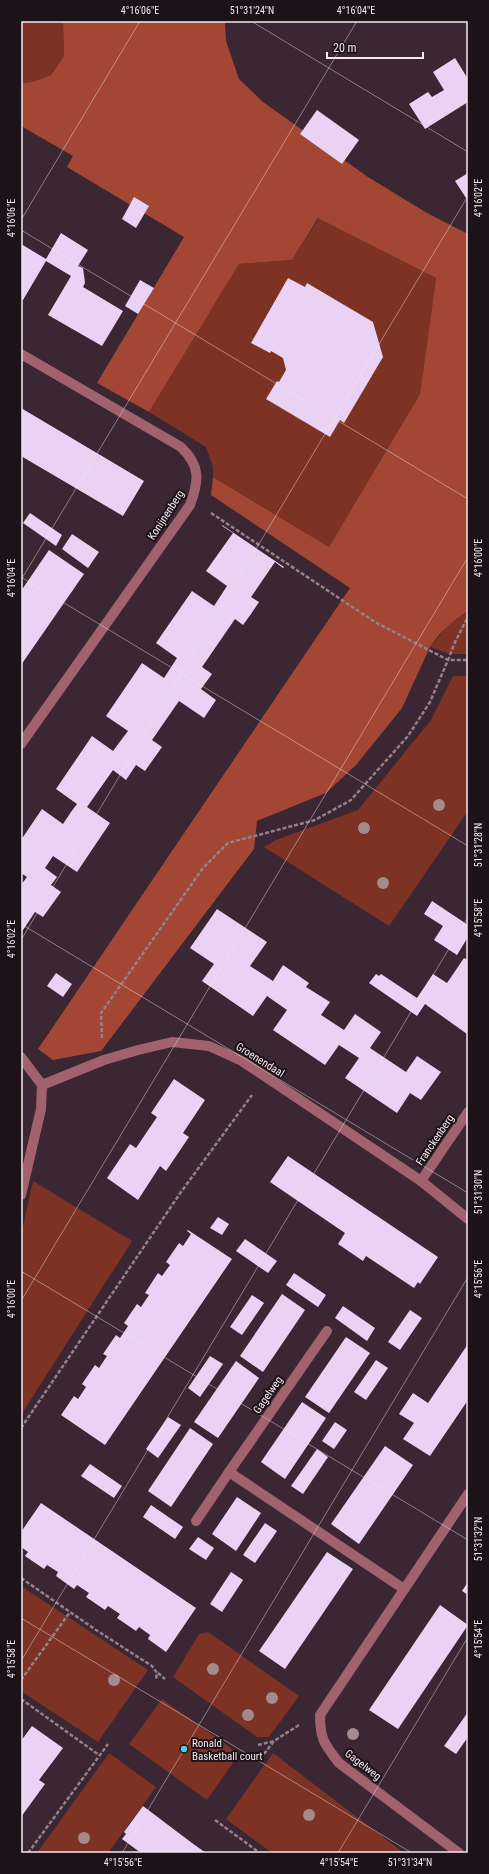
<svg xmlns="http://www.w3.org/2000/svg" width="489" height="1874" viewBox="0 0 489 1874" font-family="'Roboto Condensed',sans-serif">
<rect width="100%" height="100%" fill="#3b2633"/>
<g fill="#7d3224">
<path d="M21,21H63L64,56L51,75L32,82L21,83Z"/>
<path d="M319,218L436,278L420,394L329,547L213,477V467L206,447L149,412L239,264L292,260Z"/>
<path d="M468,611V654H449L430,647L450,623Z"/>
<path d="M453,676H468V811L389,926L264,847L276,840L358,810L431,720Z"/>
<path d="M33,1181L132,1241L21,1415V1235Z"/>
<path d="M21,1586L148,1670L98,1742L21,1691Z"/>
<path d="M208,1632L299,1696L269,1737H257L173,1677L199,1634Z"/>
<path d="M162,1699L239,1754L207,1800L129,1744Z"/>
<path d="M109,1753L156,1787L108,1853H37Z"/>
<path d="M273,1753L404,1853H272L226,1819Z"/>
</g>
<path fill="#a44634" d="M63,21H225L226,41L239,79L263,102L368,177L427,213L468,234V611C452,621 440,632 430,647L402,708L356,765L326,793L257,821L254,849L101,1051L53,1060L38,1049L350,588L211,495L213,477L329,547L420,394L436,278L318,218L292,260L239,264L149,412L97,383L184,237L67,167L73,156L21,126V83L32,82L51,75L64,56Z"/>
<g fill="#ead2f4">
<path d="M455,58L468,79V102L425,129L409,104L428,92L432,97L444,90L433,72Z"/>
<path d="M317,110L359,140L342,164L300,134Z"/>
<path d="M468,173V201L455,181Z"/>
<path d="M134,197L149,206L136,228L122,219Z"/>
<path d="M61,233L88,250L78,266L83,268L85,283L83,287L123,311L102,346L48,315L71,276L46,261L23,300L21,299V244L46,259Z"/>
<path d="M288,278L305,287L307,283L373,322L383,357L344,423L340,420L330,437L266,399L277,381L279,382L286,370L283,358L271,351L270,353L251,343Z"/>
<path d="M140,280L154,288L138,314L125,306Z"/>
<path d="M21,408L144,481L123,516L21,456Z"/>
<path d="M30,513L62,535L56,546L23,523Z"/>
<path d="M222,525L284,567L283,568L275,562L251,597L259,602L251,614L243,625L235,619L202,667L212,674L201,689L216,700L204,718L179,701L152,740L162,747L145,771L136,765L126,780L113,770L87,807L110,823L77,872L53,856L45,868L57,877L51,885L61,892L43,917L35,912L21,933V885L27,877L21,873V840L42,809L63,824L71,812L77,804L56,789L92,736L113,751L128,731L106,716L142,663L164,678L177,658L156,643L192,591L214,606L227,586L206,571L233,533L222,526Z"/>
<path d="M72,534L99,552L88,568L62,549Z"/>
<path d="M49,550L84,574L21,665V591Z"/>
<path d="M432,901L468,925V937L457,955L434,940L443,926L424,914Z"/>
<path d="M217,909L267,942L250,966L273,981L283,965L309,983L306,987L330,1002L321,1015L344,1030L355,1014L381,1032L370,1048L406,1072L417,1056L441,1072L421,1100L410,1093L397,1113L345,1078L359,1058L339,1045L325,1065L273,1030L287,1010L267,996L253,1016L202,981L214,964L190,948Z"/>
<path d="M464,958L468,960L467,1034L425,1004L417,1016L369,983L376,974L379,976L381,974L417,998L433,974L447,983Z"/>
<path d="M56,973L72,984L63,997L47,986Z"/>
<path d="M174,1079L205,1100L183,1133L189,1137L166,1171L160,1166L138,1200L107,1178L130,1144L136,1148L157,1117L151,1113Z"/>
<path d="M288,1156L438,1257L420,1284L418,1282L414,1288L366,1256L363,1261L338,1244L345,1233L270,1182Z"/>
<path d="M218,1217L229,1224L222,1235L210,1228Z"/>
<path d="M188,1230L232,1259L105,1445L61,1415L74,1396L78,1399L86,1387L82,1384L95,1365L99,1368L107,1356L103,1354L116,1335L120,1338L128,1326L124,1323L137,1304L141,1307L149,1295L145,1293L158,1273L162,1276L170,1265L166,1262L179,1243L183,1246L191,1234L187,1231Z"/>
<path d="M245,1239L277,1261L268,1273L236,1251Z"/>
<path d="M294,1273L326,1295L318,1307L286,1285Z"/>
<path d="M282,1294L305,1310L263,1372L240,1356Z"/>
<path d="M252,1295L264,1303L242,1335L230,1327Z"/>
<path d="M343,1306L375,1328L367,1341L335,1318Z"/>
<path d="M410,1310L422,1318L400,1350L388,1342Z"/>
<path d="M346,1337L370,1353L329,1413L305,1397Z"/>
<path d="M468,1344V1400L430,1456L403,1439L414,1423L399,1414L413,1393L428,1403Z"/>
<path d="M210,1356L223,1364L200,1397L188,1388Z"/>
<path d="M376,1360L388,1368L366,1400L354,1392Z"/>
<path d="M236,1361L259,1378L218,1438L194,1422Z"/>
<path d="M302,1402L326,1418L285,1479L261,1462Z"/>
<path d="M168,1417L181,1425L158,1458L146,1449Z"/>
<path d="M335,1422L347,1430L334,1449L322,1441Z"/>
<path d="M190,1428L213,1444L171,1507L148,1491Z"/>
<path d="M385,1446L413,1465L359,1544L331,1524Z"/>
<path d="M317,1449L328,1457L303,1494L291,1486Z"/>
<path d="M90,1464L122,1486L114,1498L81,1476Z"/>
<path d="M237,1497L261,1513L236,1551L212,1534Z"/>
<path d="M41,1503L196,1608L166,1652L148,1639L150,1635L139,1627L136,1631L117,1618L120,1614L108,1606L105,1610L86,1597L89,1593L77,1585L74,1589L56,1576L58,1572L47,1565L44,1569L25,1556L28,1552L21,1547V1532Z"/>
<path d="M151,1505L183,1527L175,1539L143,1517Z"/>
<path d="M265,1523L277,1531L255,1563L243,1555Z"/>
<path d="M198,1537L214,1548L206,1560L189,1549Z"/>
<path d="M327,1552L353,1569L285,1669L259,1651Z"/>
<path d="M231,1572L243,1580L222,1612L210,1604Z"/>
<path d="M468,1582V1595L462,1591Z"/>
<path d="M440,1605L468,1625L398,1729L369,1710Z"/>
<path d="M468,1712V1737L456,1754L444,1746Z"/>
<path d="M32,1726L63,1748L39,1780L45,1784L21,1817V1741Z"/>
<path d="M143,1806L192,1843L206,1853H141L122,1839L126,1834L124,1832Z"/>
</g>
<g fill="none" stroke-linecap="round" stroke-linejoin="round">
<g stroke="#93828c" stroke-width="2.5" stroke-dasharray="4 2" stroke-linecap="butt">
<path d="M211,513L375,622L448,660H468"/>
<path d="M102,1038L101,1013L203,868L228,843L315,820L351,800L408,736L430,702L448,660L455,642L468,617"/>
<path d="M21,1428L181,1192L252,1095"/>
<path d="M21,1578L96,1630L152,1666L157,1673L156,1679"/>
<path d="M158,1673L165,1679"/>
<path d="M21,1680L70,1612"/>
<path d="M21,1699L99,1755"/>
<path d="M258,1745L274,1741"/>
<path d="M264,1754L274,1741L299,1725"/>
<path d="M215,1820L260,1853"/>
<path d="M28,1853L108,1744"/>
</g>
<g stroke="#a1616e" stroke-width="10">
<path d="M21,354L181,447C201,466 199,481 190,505L21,744"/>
<path d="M21,1057L42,1085L104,1060L138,1050L172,1042L209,1046L242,1061L421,1181L468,1219"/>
<path d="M421,1181L468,1112"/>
<path d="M21,1195L41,1109L42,1085"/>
<path d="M229,1472L404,1589"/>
<path d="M196,1521L229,1472L327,1331"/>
<path d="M459,1853L339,1763C324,1744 320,1739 320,1715L468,1494"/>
</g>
</g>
<g fill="#a28a8d">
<circle cx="439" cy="805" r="6"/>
<circle cx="364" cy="828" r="6"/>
<circle cx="383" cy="883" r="6"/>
<circle cx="213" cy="1669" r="6"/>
<circle cx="114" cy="1680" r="6"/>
<circle cx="272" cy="1698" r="6"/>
<circle cx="248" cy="1715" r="6"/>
<circle cx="353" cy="1734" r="6"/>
<circle cx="309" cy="1815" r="6"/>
<circle cx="84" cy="1838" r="6"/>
</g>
<path fill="none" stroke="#f5e7ef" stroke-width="1" stroke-opacity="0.45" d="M251,21L468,152M21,220L140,21M21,230L468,499M21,577L468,846M21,580L357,21M21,924L468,1193M21,940L468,196M21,1271L468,1540M21,1301L468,557M21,1618L412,1853M21,1661L468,917M122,1853L468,1277M338,1853L468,1637"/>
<circle fill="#57c9e2" stroke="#1c1218" stroke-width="1.5" cx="184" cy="1749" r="4"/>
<g text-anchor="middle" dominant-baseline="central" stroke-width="4" stroke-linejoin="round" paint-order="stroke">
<g font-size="11" fill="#f5e7ef" stroke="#1c1218">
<text transform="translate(166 515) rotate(-57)">Konijnenberg</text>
<text transform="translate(260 1060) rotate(32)">Groenendaal</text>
<text transform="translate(435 1140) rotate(-56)">Franckenberg</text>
<text transform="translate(268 1395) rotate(-55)">Gagelweg</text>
<text transform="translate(363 1765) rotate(38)">Gagelweg</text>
</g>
<g font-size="11" fill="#f5e7ef" stroke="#1c1218" text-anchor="start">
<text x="192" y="1743">Ronald<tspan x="192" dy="13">Basketball court</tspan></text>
</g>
</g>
<rect width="489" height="1874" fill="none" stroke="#1c1218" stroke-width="44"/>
<path d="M327 52v6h96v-6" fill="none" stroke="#f5e7ef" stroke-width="2"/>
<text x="333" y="52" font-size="12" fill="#f5e7ef" stroke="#1c1218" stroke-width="3" paint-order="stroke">20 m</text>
<rect x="22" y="22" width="445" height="1830" fill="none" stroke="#f5e7ef" stroke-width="1.5"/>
<g font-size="10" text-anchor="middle" fill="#f5e7ef">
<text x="140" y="14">4°16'06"E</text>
<text x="252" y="14">51°31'24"N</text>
<text x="356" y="14">4°16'04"E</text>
<text transform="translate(478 198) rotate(-90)" y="4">4°16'02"E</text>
<text transform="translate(11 218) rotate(-90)" y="4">4°16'06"E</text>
<text transform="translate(478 558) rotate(-90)" y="4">4°16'00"E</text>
<text transform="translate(11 578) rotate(-90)" y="4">4°16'04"E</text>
<text transform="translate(478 845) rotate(-90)" y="4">51°31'28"N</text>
<text transform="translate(478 918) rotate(-90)" y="4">4°15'58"E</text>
<text transform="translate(11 939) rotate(-90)" y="4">4°16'02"E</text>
<text transform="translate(478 1192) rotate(-90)" y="4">51°31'30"N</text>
<text transform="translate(478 1279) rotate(-90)" y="4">4°15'56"E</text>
<text transform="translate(11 1299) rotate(-90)" y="4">4°16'00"E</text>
<text transform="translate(478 1539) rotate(-90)" y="4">51°31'32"N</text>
<text transform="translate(478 1639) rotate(-90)" y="4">4°15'54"E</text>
<text transform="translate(11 1659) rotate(-90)" y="4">4°15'58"E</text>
<text x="123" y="1866">4°15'56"E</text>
<text x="339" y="1866">4°15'54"E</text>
<text x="410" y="1866">51°31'34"N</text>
</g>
</svg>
